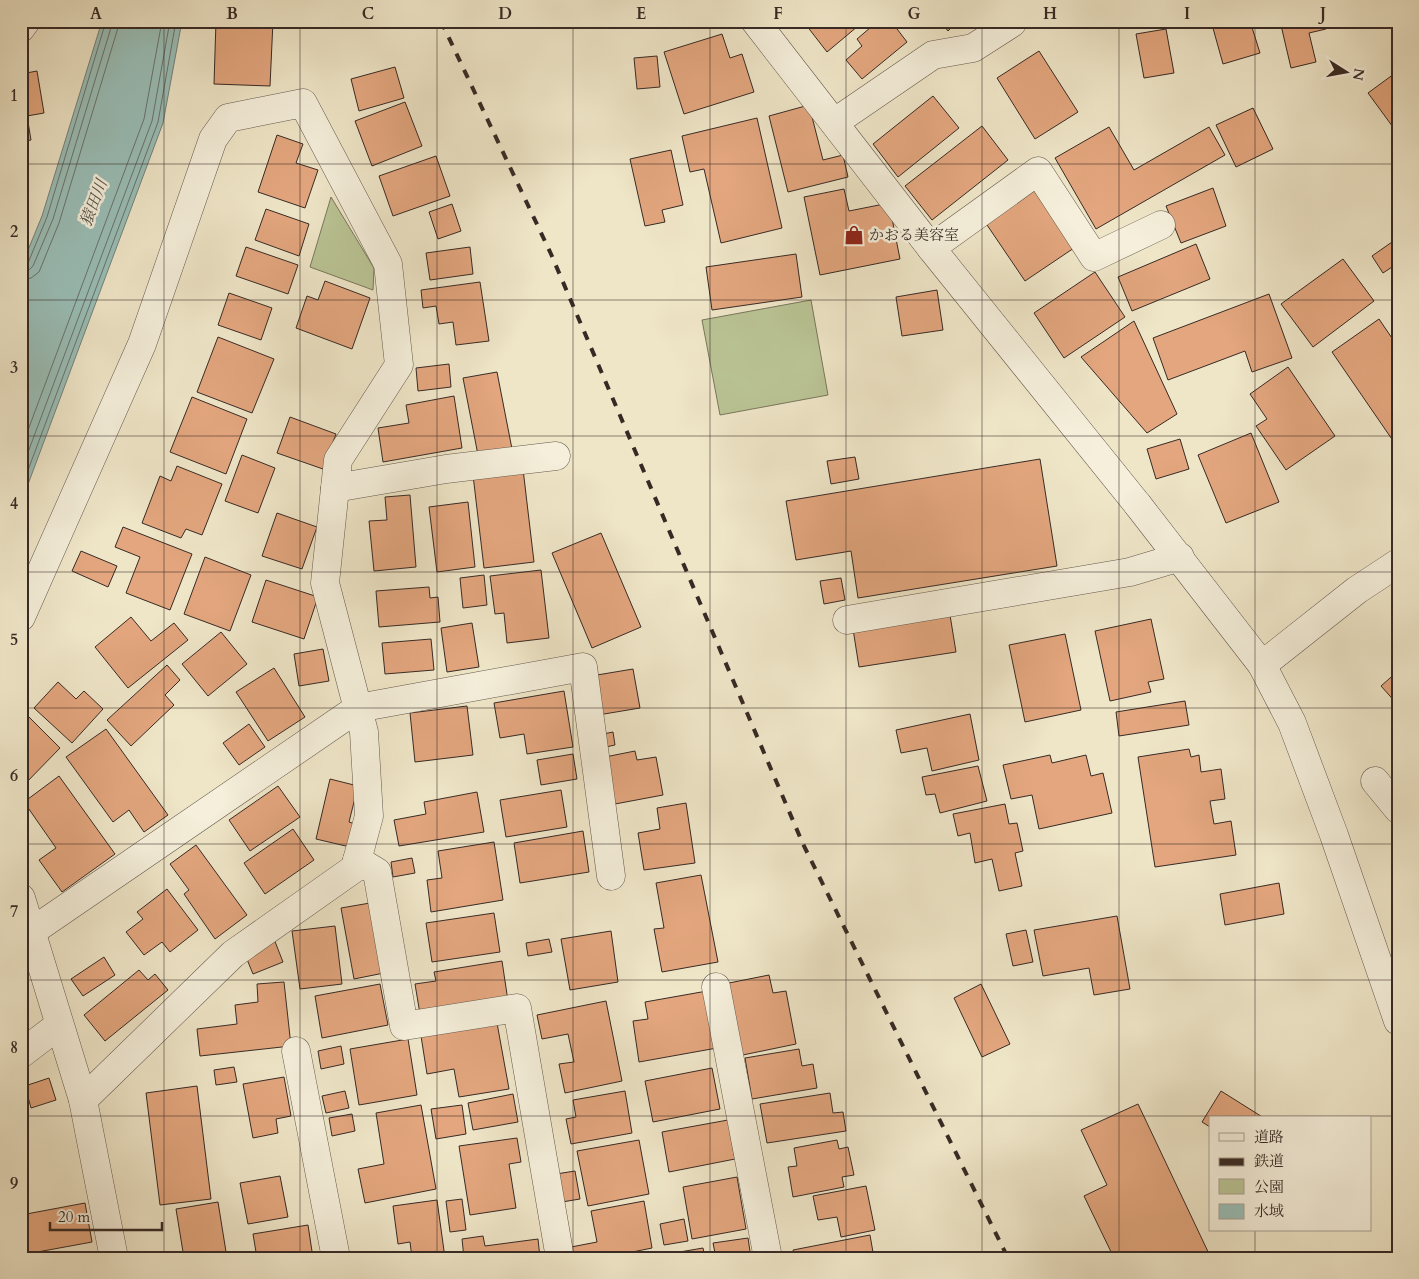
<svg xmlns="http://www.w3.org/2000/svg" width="1419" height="1279" viewBox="0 0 1419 1279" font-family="Cardo,'Noto Serif JP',serif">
<rect width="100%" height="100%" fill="#efe6c8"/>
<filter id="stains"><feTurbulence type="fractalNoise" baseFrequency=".004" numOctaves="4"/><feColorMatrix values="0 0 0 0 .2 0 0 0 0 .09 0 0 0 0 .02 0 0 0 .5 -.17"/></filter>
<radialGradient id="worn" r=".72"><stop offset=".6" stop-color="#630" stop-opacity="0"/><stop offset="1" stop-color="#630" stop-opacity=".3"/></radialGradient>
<g fill="#bac495" stroke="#78775d">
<path d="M331,197L374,268L373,290L310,267Z"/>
<path d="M811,300L828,395L720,415L702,320Z"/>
</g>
<path fill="#9abfb8" stroke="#72837d" d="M102,21H182L163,123L21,503V267L42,216Z"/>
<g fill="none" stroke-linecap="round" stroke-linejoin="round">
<g stroke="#68746e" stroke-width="1">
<path d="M21,266L28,263L47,217L106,21"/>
<path d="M21,273L28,271L33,266L53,219L113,21"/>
<path d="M21,280L31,278L39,272L59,223L120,21"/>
<path d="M21,449L144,119L162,21"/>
<path d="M21,471L152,121L170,21"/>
<path d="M21,489L158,122L176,21"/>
</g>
</g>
<g fill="#e3a67e" stroke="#372a25">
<path d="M216,21H273L270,86L214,84Z"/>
<path d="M803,21H864L827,52Z"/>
<path d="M878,21H891L907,42L862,79L846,60L862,46L857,39Z"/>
<path d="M940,21H958L948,31Z"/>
<path d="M1211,21H1250L1260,53L1223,64Z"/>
<path d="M1280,21H1324L1326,29L1309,33L1316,62L1291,68Z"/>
<path d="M1166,29L1174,73L1144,78L1136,34Z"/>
<path d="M722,34L730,58L742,54L754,92L684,114L664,52Z"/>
<path d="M1039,51L1078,112L1035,139L997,78Z"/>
<path d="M657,56L660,87L637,89L634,58Z"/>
<path d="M395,67L404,98L359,111L351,79Z"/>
<path d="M37,71L44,113L27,116L31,140L21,142V74Z"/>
<path d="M1398,71V134L1368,93Z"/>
<path d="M933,96L959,128L898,177L873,144Z"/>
<path d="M405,102L422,146L372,166L355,121Z"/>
<path d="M809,105L823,160L843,155L848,177L788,192L769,116Z"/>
<path d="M1253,108L1273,149L1236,167L1216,125Z"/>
<path d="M757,118L782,228L721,243L704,169L690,172L682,136Z"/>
<path d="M982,126L1008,160L932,220L905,186Z"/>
<path d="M1109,127L1134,170L1209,127L1225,155L1096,229L1055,158Z"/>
<path d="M277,135L303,144L296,163L318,170L305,208L258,192Z"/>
<path d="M671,150L683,205L662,210L665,222L645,226L630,159Z"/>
<path d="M436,156L450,196L393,216L379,176Z"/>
<path d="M1213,188L1226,226L1181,243L1166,206Z"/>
<path d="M844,189L849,211L889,203L900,259L820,275L804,197Z"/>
<path d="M1033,189L1074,248L1025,281L985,222Z"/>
<path d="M452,204L461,231L438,239L429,212Z"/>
<path d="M266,209L309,224L299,256L255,240Z"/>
<path d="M1392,242L1398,251V263L1383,273L1372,256Z"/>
<path d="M1196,244L1210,279L1132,311L1118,277Z"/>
<path d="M246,247L298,265L288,294L236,276Z"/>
<path d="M470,247L473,274L430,280L426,253Z"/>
<path d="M796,254L802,297L712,310L706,267Z"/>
<path d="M1343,259L1374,301L1313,347L1281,304Z"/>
<path d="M1095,272L1125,317L1064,358L1034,313Z"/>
<path d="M325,281L370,298L352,349L296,328L307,296L318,300Z"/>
<path d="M480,282L489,341L456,345L453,322L439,324L436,306L423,308L421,290Z"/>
<path d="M937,290L943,330L902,336L896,297Z"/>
<path d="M229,293L272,308L261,340L218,325Z"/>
<path d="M1269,294L1292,358L1252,372L1245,351L1168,380L1153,338Z"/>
<path d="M1379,319L1398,347V448L1332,352Z"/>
<path d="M1134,321L1177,414L1147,433L1081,357Z"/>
<path d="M218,337L274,359L252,413L197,392Z"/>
<path d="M449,364L451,387L418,391L416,368Z"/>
<path d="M1288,367L1335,436L1286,470L1256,426L1267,419L1250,394Z"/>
<path d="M497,372L512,449L478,455L463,378Z"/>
<path d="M454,396L462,448L383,462L378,428L409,423L406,405Z"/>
<path d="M192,397L247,419L226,474L170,452Z"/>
<path d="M290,417L336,434L323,469L277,453Z"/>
<path d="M1251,433L1279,502L1226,523L1198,455Z"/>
<path d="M1180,439L1189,469L1156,479L1147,449Z"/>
<path d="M242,455L275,468L258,513L225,501Z"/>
<path d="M855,457L859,479L831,484L827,461Z"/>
<path d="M1040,459L1057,566L858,598L851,551L796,560L786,501Z"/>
<path d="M177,466L222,484L202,535L186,529L181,538L142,523L160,476L171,481Z"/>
<path d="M523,469L534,562L484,568L473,475Z"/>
<path d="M410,495L416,567L374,571L369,521L387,520L385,497Z"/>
<path d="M468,502L475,567L437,572L429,507Z"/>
<path d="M277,513L317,527L302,569L262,556Z"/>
<path d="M123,527L192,554L170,610L126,593L140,557L115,547Z"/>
<path d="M601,533L641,627L592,648L552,553Z"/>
<path d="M81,551L117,566L108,587L72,571Z"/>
<path d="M205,557L251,575L230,631L184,614Z"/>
<path d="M541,570L549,638L507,643L504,613L495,614L490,576Z"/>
<path d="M484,575L487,605L463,608L460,578Z"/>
<path d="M841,578L845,600L824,604L820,581Z"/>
<path d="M266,580L318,597L304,639L252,622Z"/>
<path d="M429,587L430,598L438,597L440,622L379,627L376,591Z"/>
<path d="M950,615L956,652L859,667L853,629Z"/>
<path d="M131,617L151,641L174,623L188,640L128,688L95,647Z"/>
<path d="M1151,619L1164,679L1148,682L1151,692L1110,701L1095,631Z"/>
<path d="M472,623L479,667L447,672L441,628Z"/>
<path d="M221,632L247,664L208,696L182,664Z"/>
<path d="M1065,634L1081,710L1025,722L1009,645Z"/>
<path d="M431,639L434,670L385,674L382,643Z"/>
<path d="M323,649L329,681L299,686L294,654Z"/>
<path d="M167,665L180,680L165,695L174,705L131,746L107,720Z"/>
<path d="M274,668L305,717L268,741L236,692Z"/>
<path d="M633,669L640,708L598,715L591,676Z"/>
<path d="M1398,671V705L1381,686Z"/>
<path d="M58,682L76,699L84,691L103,709L72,743L34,708Z"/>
<path d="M564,691L573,747L527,754L524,734L500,738L494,703Z"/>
<path d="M1185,701L1189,725L1119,736L1116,712Z"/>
<path d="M467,706L473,755L415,762L410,713Z"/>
<path d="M21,709L60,748L22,787H21Z"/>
<path d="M970,714L979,760L932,771L927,748L901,753L896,730Z"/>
<path d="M249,724L265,747L239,765L223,743Z"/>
<path d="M106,729L168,815L144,832L129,810L113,822L66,757Z"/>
<path d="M613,732L615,745L601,748L598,735Z"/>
<path d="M1189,749L1191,757L1199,755L1201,772L1221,769L1225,799L1210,801L1214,824L1231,821L1236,855L1155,867L1138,757Z"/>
<path d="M635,751L637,760L656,757L663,795L615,804L605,757Z"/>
<path d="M573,754L577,779L541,785L537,760Z"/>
<path d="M1050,755L1052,763L1086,755L1091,776L1103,773L1112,813L1039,829L1032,795L1011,799L1003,765Z"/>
<path d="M978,766L987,801L940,813L935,794L926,795L922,777Z"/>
<path d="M59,776L115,854L62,892L39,860L56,848L24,802Z"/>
<path d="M330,779L358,786L349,822L355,824L350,847L316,839Z"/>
<path d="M278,786L300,817L250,851L229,820Z"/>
<path d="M561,790L567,827L506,837L500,800Z"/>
<path d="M477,792L484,832L399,846L394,820L426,814L424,802Z"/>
<path d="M686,803L695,863L644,870L638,833L660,829L657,808Z"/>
<path d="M1005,804L1009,824L1017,823L1023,851L1015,853L1022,886L999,891L992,859L975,863L970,833L958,836L953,814Z"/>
<path d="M293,829L314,860L265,894L244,863Z"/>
<path d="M583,831L589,872L520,883L514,843Z"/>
<path d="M494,842L503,900L431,912L427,880L442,878L438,851Z"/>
<path d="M196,845L247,915L215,939L184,894L189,890L170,864Z"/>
<path d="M412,858L415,873L393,877L391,862Z"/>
<path d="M701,875L718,962L662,972L654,929L664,928L656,883Z"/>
<path d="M1279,883L1284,914L1225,925L1220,894Z"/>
<path d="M167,889L198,930L170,952L162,942L144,955L126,932L143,919L137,912Z"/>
<path d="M370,903L384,973L354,979L341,908Z"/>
<path d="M494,913L500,952L432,962L426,923Z"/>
<path d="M1117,916L1130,989L1094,995L1089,968L1043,976L1034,930Z"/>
<path d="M335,926L342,984L300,989L292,931Z"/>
<path d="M1026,930L1033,962L1013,966L1006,934Z"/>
<path d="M611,931L618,982L570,990L561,939Z"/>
<path d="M274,939L283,962L253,974L244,952Z"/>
<path d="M549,939L552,952L528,956L526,943Z"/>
<path d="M104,957L115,975L83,996L71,979Z"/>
<path d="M502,961L508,1001L420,1014L415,984L436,981L434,972Z"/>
<path d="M139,970L148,980L155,974L168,990L105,1041L84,1015Z"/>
<path d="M769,975L773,993L786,991L796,1044L738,1056L724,984Z"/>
<path d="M284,982L291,1046L200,1056L197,1029L237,1024L235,1005L258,1002L257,984Z"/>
<path d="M380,984L388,1025L322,1038L315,996Z"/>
<path d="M981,984L1010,1044L982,1057L954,998Z"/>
<path d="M707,991L717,1048L639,1062L633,1021L648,1019L645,1002Z"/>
<path d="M606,1001L622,1081L565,1093L559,1064L574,1062L568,1034L542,1039L537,1015Z"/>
<path d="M497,1023L509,1089L459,1097L454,1069L427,1074L421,1036Z"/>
<path d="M408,1039L417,1095L359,1105L350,1049Z"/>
<path d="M341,1046L344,1064L321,1069L318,1051Z"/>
<path d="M799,1049L802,1066L813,1064L817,1088L752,1099L745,1058Z"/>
<path d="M234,1067L237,1082L216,1085L214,1070Z"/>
<path d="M712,1068L720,1109L653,1122L645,1081Z"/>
<path d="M284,1077L291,1116L276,1119L278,1133L253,1138L243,1084Z"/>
<path d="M49,1078L56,1100L31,1108L25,1086Z"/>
<path d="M197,1086L211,1199L160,1205L146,1093Z"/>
<path d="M345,1091L349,1108L326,1113L322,1096Z"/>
<path d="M625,1091L632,1133L571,1144L566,1119L576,1117L573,1100Z"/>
<path d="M1221,1091L1264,1118H1210V1127L1202,1122Z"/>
<path d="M830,1093L833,1113L843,1112L846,1131L767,1143L760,1104Z"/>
<path d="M513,1094L518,1122L473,1130L468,1103Z"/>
<path d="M1138,1104L1211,1258H1114L1084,1196L1107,1185L1081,1130Z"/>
<path d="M421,1105L436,1189L365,1203L358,1169L384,1164L376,1113Z"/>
<path d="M462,1105L466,1134L436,1139L431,1109Z"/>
<path d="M352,1114L355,1131L332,1136L329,1118Z"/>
<path d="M728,1120L735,1159L669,1172L662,1132Z"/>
<path d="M517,1138L521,1162L509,1164L516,1208L470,1215L459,1146Z"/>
<path d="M639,1140L649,1194L588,1206L577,1151Z"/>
<path d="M837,1140L839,1149L848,1147L854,1175L842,1177L844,1187L793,1197L788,1167L797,1166L794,1148Z"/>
<path d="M575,1171L580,1199L562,1202L556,1174Z"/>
<path d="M280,1176L288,1217L248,1224L240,1183Z"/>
<path d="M737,1177L746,1229L692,1239L683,1187Z"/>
<path d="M866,1186L875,1230L841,1237L837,1217L818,1220L813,1196Z"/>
<path d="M462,1199L466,1230L450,1232L446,1201Z"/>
<path d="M437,1200L445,1258H412L410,1242L398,1244L393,1206Z"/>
<path d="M644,1201L652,1248L603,1258H568L566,1248L597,1242L591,1211Z"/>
<path d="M218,1202L227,1258H184L176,1209Z"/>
<path d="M85,1203L92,1242L21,1255V1215Z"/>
<path d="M684,1219L688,1241L664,1245L660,1224Z"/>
<path d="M308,1225L313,1258H257L253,1234Z"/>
<path d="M870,1235L874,1258H795L793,1250Z"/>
<path d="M483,1236L485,1246L538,1239L540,1258H464L462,1239Z"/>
<path d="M748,1238L751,1258H716L713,1243Z"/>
<path d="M703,1248L705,1258H669L668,1254Z"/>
<path d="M400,1252L401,1258H366Z"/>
</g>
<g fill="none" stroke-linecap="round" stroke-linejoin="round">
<defs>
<g id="minor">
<path d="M755,21L931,248L1138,505"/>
<path d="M21,28L26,21"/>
<path d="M835,122L933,55L973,48L1012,23"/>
<path d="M931,248L1038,171L1094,257L1161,225"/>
<path d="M335,488L446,469L556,456"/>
<path d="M21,617L142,344L213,139L228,118L303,103L388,264L399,365L338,460L325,583L364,732L369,816L355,868L233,954L83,1100"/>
<path d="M847,620L1130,572L1180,557"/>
<path d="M1375,781L1398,809"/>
<path d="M357,860L377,872L404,1026L517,1008L560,1258"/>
<path d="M21,898L83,1100L114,1258"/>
<path d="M31,932L358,708L583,667L611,876"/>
<path d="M716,987L768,1258"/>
<path d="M296,1051L336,1258"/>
<path d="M21,1054L59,1025"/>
</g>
<g id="tertiary">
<path d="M1138,505L1262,665L1292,723L1334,835L1398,1021"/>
<path d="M1262,665L1357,590L1398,563"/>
</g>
</defs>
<use href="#minor" stroke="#65594e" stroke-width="29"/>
<use href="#tertiary" stroke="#65594e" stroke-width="29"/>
<use href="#minor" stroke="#f5efdb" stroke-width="28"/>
<use href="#tertiary" stroke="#f5efdb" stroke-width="28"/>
<path stroke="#372a25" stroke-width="4" stroke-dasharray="9 9" stroke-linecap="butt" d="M441,21L551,254L803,844L1008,1258"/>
</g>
<path fill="none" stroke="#372a25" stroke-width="1" stroke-opacity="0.55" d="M164,21V1258M300,21V1258M437,21V1258M573,21V1258M710,21V1258M846,21V1258M982,21V1258M1119,21V1258M1255,21V1118M21,164H1398M21,300H1398M21,436H1398M21,572H1398M21,708H1398M21,844H1398M21,980H1398M21,1116H1398M1255,1230V1258"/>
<defs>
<symbol id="shop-bare" viewBox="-9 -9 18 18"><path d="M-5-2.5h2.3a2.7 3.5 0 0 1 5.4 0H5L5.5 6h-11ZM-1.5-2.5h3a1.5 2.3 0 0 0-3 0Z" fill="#8f2418" stroke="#f5efdb" stroke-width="2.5" paint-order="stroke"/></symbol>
</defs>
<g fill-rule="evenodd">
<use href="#shop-bare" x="840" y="221" width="28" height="28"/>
</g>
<g text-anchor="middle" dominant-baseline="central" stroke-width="5" stroke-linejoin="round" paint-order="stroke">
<g font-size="15" fill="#372a25" stroke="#f5efdb" text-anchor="start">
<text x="869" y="235">かおる美容室</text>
</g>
<g font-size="16" font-style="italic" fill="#504f4a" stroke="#f5efdb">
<text transform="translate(94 203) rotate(-69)">猿田川</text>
</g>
</g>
<rect width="1419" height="1279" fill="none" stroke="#efe6c8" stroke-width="55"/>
<rect x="1209" y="1116" width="162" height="115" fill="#f5efdb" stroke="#a9a092"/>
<rect x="1219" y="1133" width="25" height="8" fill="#f5efdb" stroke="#a9a092"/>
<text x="1254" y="1142" font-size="15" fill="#372a25">道路</text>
<rect x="1219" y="1158" width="25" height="8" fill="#372a25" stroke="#a9a092"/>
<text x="1254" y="1166" font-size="15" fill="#372a25">鉄道</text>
<rect x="1219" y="1179" width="25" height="15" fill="#bac495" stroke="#a9a092"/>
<text x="1254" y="1192" font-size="15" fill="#372a25">公園</text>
<rect x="1219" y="1204" width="25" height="15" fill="#9abfb8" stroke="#a9a092"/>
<text x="1254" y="1216" font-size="15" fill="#372a25">水域</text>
<g transform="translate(1346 72) rotate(101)" stroke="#f5efdb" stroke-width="4" paint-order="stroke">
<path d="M0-4L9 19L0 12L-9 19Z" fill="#372a25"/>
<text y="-8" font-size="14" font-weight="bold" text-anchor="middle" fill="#372a25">N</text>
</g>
<path d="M50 1222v8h112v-8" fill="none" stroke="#372a25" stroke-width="2.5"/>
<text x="58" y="1222" font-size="15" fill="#372a25" stroke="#f5efdb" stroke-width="4" paint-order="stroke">20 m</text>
<rect x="28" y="28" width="1364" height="1224" fill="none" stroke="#372a25" stroke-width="2"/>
<g font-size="16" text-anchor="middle" font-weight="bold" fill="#372a25">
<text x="96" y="19">A</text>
<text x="232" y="19">B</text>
<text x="368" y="19">C</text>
<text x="505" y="19">D</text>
<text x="641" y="19">E</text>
<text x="778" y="19">F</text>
<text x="914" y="19">G</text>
<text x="1050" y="19">H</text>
<text x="1187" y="19">I</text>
<text x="1323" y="19">J</text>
<text x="14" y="101">1</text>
<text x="14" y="237">2</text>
<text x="14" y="373">3</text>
<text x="14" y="509">4</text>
<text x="14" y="645">5</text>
<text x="14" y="781">6</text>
<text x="14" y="917">7</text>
<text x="14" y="1053">8</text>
<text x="14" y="1189">9</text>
</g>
<rect width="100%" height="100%" filter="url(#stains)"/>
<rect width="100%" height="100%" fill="url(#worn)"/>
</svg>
